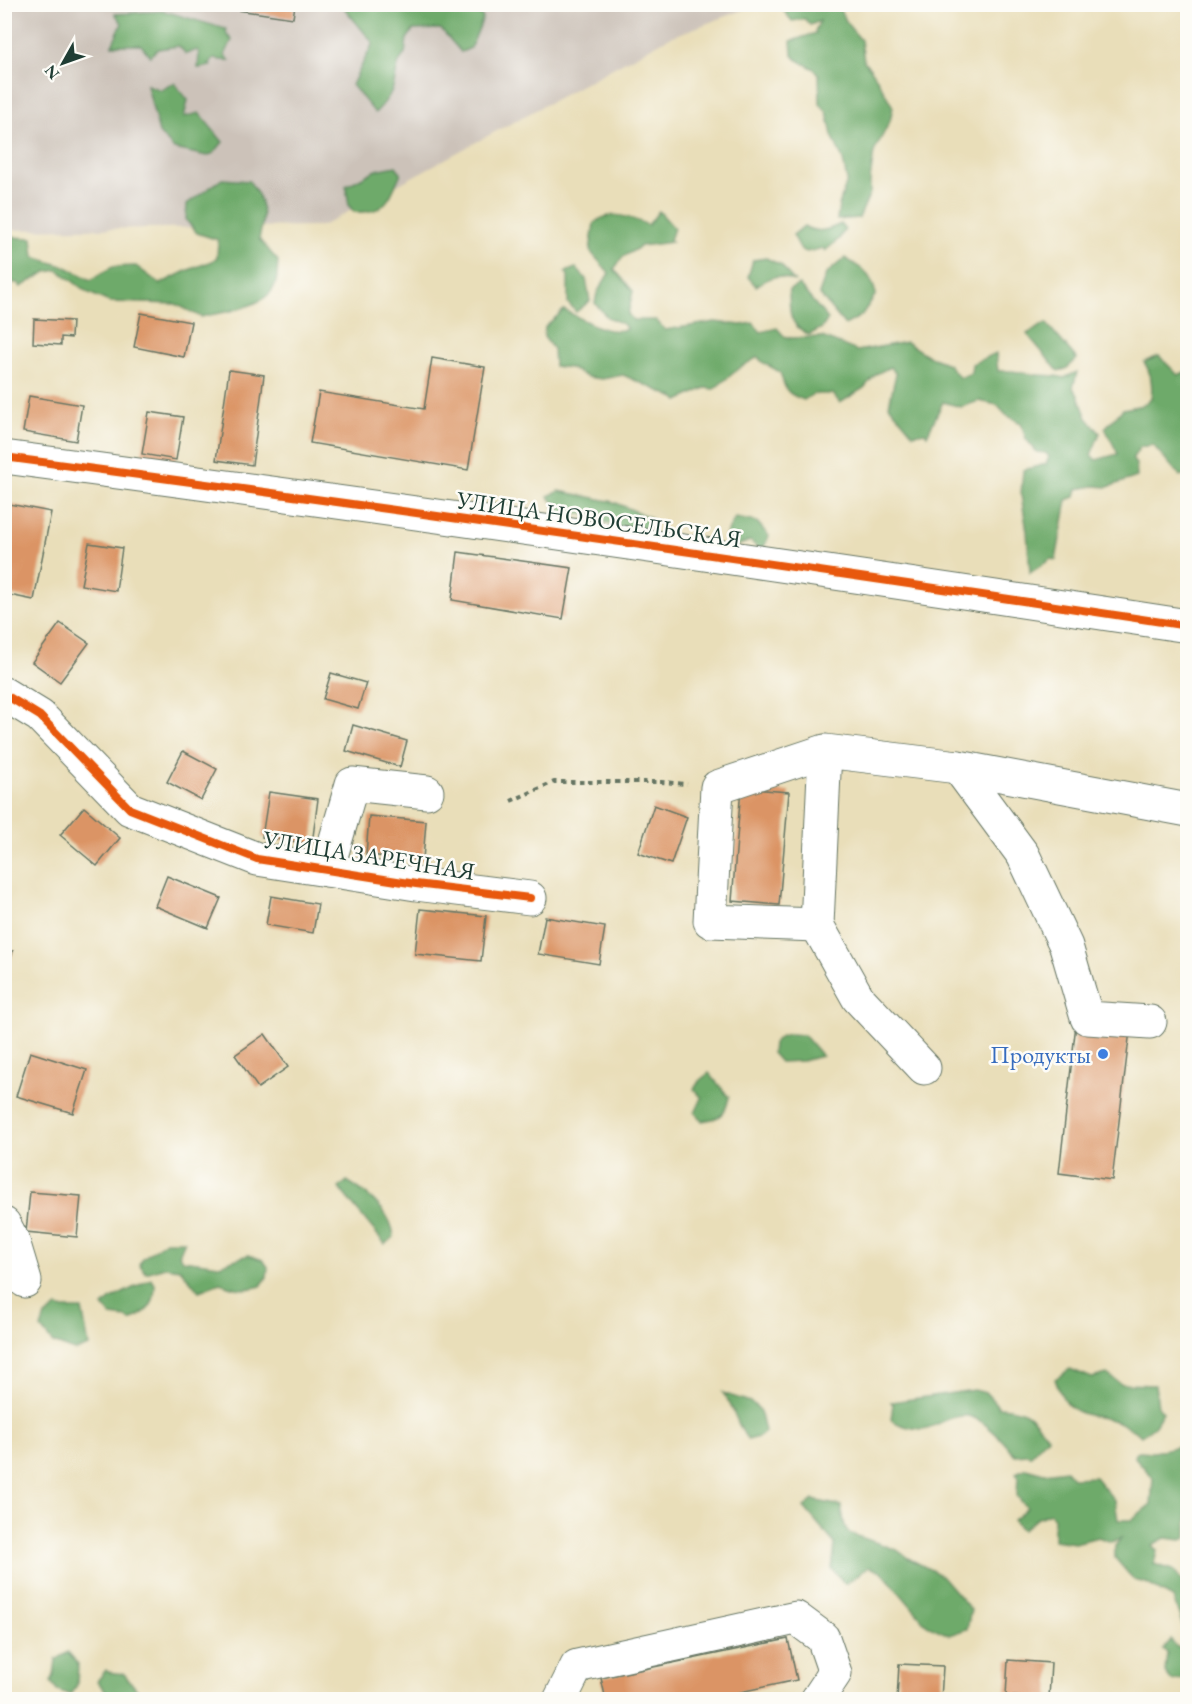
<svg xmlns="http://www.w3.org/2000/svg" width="1192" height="1704" viewBox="0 0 1192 1704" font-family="'EB Garamond',serif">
<rect width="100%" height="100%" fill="#fdfcf7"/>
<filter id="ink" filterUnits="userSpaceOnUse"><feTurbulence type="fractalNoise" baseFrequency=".0167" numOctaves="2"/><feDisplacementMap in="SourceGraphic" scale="12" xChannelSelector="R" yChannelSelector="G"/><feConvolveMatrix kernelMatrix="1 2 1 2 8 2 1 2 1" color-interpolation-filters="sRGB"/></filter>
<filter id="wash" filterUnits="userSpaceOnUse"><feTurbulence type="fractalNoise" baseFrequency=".008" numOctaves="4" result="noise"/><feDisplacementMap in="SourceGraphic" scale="24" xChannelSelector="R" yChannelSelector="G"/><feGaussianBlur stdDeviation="1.35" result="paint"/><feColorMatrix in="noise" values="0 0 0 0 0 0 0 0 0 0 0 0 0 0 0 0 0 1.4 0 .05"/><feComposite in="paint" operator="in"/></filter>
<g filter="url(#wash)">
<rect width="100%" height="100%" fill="#e9deb9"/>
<path fill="#ccc2b9" d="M4,5H756L668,38L322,226L5,230Z"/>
<g fill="#6eaa6a" stroke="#46744f" stroke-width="1.5">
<path d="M345,5H472L483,18L471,48L461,52L441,29L413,30L407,39L405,54C395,63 397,78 392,90C388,99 382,106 375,113L352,85L373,43L345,9Z"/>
<path d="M779,5H837L849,26L861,40L864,61L873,72L893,107L890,121L874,152L870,180V193L859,218L837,220L839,205L847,181L843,160L832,135L827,112L820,104L819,75L814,69L796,59L792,54L791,41L816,33L815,31L820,21L810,25L805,19L792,21Z"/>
<path d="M164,11L226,29L227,35L232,40L225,55L230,61L214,59L209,64L211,66L198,68L199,52L197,50L186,54L179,46L158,49L150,56L141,45H112L122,23L115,14Z"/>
<path d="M174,83L188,100L184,117L199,113L223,142L214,153L207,156L174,149L159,133L147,85L161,90Z"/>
<path d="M396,166L401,173C389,199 387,214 354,212L349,206L346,186L376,170Z"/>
<path d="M222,179L249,181C265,201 265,215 259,239L278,261C277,269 278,278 275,285C266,308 222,312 201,317L176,304L109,302L87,292L58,270L46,272L21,287L18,283L5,282V234L7,237L32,238L34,257L66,267L91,280L112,267L136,266L160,284L186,271L212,261L217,257L218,240L197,233L186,220L187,204Z"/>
<path d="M659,211L674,228L670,240L672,242L641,246L623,257L614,269L633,291L628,314L633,320H656L665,330L715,322L741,325L753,323L761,332L777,328L784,336L791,338L822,337L857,351L906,342L928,356L948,364L960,378L971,373L972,364L996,353L998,371C1017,369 1022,374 1038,375C1048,376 1054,375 1064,378L1077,372L1073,388L1078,395L1087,418L1100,433L1091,455L1096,460L1118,454L1105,428L1123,409L1143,405L1151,398C1153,386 1151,372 1144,362L1159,356L1178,375L1187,371V475L1180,476L1153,445L1140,447L1132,459L1136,464L1137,477L1108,487L1094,486L1077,489L1075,497L1067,500L1056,560L1051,559L1030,573L1027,531L1021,495L1023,470L1046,464L1049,457L1046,453L1037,452L1026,439L1021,423L1006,415L997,405L979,401L961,407L943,402L927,435L925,432L913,434L889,405L896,374L890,367L876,374L864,388L840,403L833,394H813L804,400C786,394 785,390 780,372L762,362L758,357L742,366L714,389L705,388L678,401L675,398L623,375L602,379L587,377L570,368L554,366L553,349L544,337L545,327L564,310C583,319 606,336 627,329L623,324L607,317L595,303L597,293L609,273L590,251L594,223C612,209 629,217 648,225Z"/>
<path d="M841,224L845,229L839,239L825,251L823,248L807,252L801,250L793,235L804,226C817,234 828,230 841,224Z"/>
<path d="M766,258L781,265L794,281C776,274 772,276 756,286L748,277L753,260Z"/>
<path d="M845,258C864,270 870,272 876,294L861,316L845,325L819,294L826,274Z"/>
<path d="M576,268L586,279L590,301L576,312L568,303V275L565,272Z"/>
<path d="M799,285L828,319L822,328L809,335C787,324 790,311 789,290Z"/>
<path d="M1046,323L1077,359L1066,369L1058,371L1027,334Z"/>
<path d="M559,491L614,502L651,518L654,527L625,531L588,515L562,512L548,496Z"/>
<path d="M735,518L757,522L769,536L762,551L750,541L731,548L726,535Z"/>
<path d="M789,1034L804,1035L822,1056L802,1061L780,1062L772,1053L773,1043L781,1036Z"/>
<path d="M709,1073L729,1097C725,1117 721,1118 702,1121L695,1113L702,1098L694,1089L700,1080Z"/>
<path d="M347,1181C367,1193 392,1212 394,1237L385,1244L339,1188Z"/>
<path d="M166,1241H185L179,1255L183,1260L219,1265L248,1255L263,1260L268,1267L267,1277L261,1286C243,1291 236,1289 220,1283L199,1291L180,1269L165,1267L146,1273L139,1264L143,1258Z"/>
<path d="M151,1279L155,1284C155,1306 149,1311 130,1321L127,1318L111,1316L103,1306L111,1299Z"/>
<path d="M57,1307L64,1309H82L89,1346L75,1351L53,1343L41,1328L45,1316Z"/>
<path d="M1070,1369L1092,1378L1107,1374L1121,1384L1155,1385L1158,1406L1163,1412L1155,1425L1141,1436L1138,1433C1130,1429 1121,1422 1112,1420C1078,1412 1067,1416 1055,1379Z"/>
<path d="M974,1390L986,1393L999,1407C1029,1409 1030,1415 1048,1437L1030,1456L1028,1454L1015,1455C1005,1443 985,1419 968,1416C951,1414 935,1428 922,1429C914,1429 896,1425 891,1419L893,1404L891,1402Z"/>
<path d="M723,1393C754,1405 759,1397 765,1432L759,1437L748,1440C736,1425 735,1408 723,1393Z"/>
<path d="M1187,1444V1538L1181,1540L1165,1538L1152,1545L1157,1551L1154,1564L1173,1570L1187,1588V1630L1184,1629L1173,1598L1146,1583L1134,1580L1115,1558V1546L1121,1538L1111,1542L1098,1537L1075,1543L1054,1540V1518L1050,1513L1036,1519L1022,1530L1013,1520L1027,1508L1017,1496L1018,1475L1016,1473L1026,1468L1044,1473L1066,1470L1073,1478L1095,1477L1115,1501L1118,1520H1131L1151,1504L1153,1478L1134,1456L1139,1451L1154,1452Z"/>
<path d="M813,1500L841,1506L845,1527L849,1533L897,1550L908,1558L941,1575L971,1610L967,1629L949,1635L927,1625L882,1572L869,1567L845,1584L832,1569L835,1544L804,1507Z"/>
<path d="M1171,1640L1175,1646L1187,1651V1678L1172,1681L1165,1672L1167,1653L1163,1649Z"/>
<path d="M68,1652L78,1664L77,1685L70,1695L57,1690L51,1682L54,1675L56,1660Z"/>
<path d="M106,1670L108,1672L124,1674L138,1691L133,1699H112L97,1681Z"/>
</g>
<g id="blocks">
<g fill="#db9465">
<path d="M203,5H295L293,18Z"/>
<path d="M141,313L191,322L184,357L134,347Z"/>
<path d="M34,319L72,321L71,338L61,337V345L33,343Z"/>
<path d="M432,358L485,367L468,470L310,443L319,392L424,409Z"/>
<path d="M229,370L264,375L252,465L216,460Z"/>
<path d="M29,396L82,405L76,441L23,432Z"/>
<path d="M149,412L183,417L176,460L142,454Z"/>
<path d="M4,503L51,512L34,600L4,594Z"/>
<path d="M89,543L122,548L116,591L81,585Z"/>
<path d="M458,552L572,568L563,619L452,600Z"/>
<path d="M60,623L89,643L60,682L32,662Z"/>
<path d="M331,673L366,683L358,709L323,699Z"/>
<path d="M353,725L407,741L400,767L346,751Z"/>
<path d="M183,751L217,769L201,800L167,782Z"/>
<path d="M741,788L789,792L779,905L732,901Z"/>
<path d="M269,792L318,799L312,844L262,837Z"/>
<path d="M654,805L687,817L671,864L638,853Z"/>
<path d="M84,807L120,838L97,866L60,835Z"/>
<path d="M369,816L426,821L423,860L366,855Z"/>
<path d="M167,876L221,898L208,928L155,906Z"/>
<path d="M271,896L318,904L313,933L266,925Z"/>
<path d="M420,909L486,916L481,961L415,954Z"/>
<path d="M545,917L605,927L599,964L538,954Z"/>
<path d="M4,949L13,951L5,980H4Z"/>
<path d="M1076,1024L1130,1030L1112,1180L1059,1173Z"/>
<path d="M265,1034L288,1067L258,1088L235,1055Z"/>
<path d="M30,1052L87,1070L73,1113L16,1096Z"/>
<path d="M30,1192L81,1196L77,1237L26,1232Z"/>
<path d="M788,1639L797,1680L702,1700H606L601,1678Z"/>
<path d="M1008,1660L1051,1663L1049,1698L1006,1696Z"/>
<path d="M899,1664L943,1666L941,1700H897Z"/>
</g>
</g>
</g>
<g filter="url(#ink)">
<use href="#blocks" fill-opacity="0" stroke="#667563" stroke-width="1.5"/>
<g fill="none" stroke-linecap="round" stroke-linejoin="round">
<defs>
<g id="minor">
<path d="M4,457C399,509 794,566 1188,626"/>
<path d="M4,694L40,716L130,809L257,859L416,884L530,898"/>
<path d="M825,751L817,925L710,921L717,787L825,751L958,767L1188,810"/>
<path d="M958,767L1023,855L1066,946L1087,1018L1150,1022"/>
<path d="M327,870L352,784L427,792"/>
<path d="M817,925L858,998L924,1068"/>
<path d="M4,1224L13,1241L25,1281"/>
<path d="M560,1700L577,1666L796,1618L823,1638L835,1673L817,1700"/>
</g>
</defs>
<use href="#minor" stroke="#667563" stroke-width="35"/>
<path stroke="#667563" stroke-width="4" stroke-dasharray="4.5 4.5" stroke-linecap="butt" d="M511,801L554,782H661L687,784"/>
<use href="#minor" stroke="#fff" stroke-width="33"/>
<defs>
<g id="cycleway">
<path d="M4,457C399,509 794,566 1188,626"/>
<path d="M4,694L40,716L130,809L257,859L416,884L530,898"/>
</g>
</defs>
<use href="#cycleway" stroke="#fdfcf7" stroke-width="11"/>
<use href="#cycleway" stroke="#e8590c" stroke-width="8"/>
</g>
</g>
<circle fill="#3f7fe0" stroke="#fdfcf7" stroke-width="2" cx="1103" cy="1054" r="6"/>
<g text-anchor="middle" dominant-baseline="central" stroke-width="5" stroke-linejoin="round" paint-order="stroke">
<g font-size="24" fill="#1f3d34" stroke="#fdfcf7">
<text transform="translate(599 519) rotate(8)">УЛИЦА НОВОСЕЛЬСКАЯ</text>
<text transform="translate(369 855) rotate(9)">УЛИЦА ЗАРЕЧНАЯ</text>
</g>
<g font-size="24" fill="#366cbe" stroke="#fdfcf7" text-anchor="end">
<text x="1091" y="1054">Продукты</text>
</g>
</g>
<rect width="1192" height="1704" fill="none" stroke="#fdfcf7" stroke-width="24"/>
<g transform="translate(63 63) rotate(230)" stroke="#fdfcf7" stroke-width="4.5" paint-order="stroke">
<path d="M0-4.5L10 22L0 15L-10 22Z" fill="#1f3d34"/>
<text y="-9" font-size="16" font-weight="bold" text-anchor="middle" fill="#1f3d34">N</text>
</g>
</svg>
